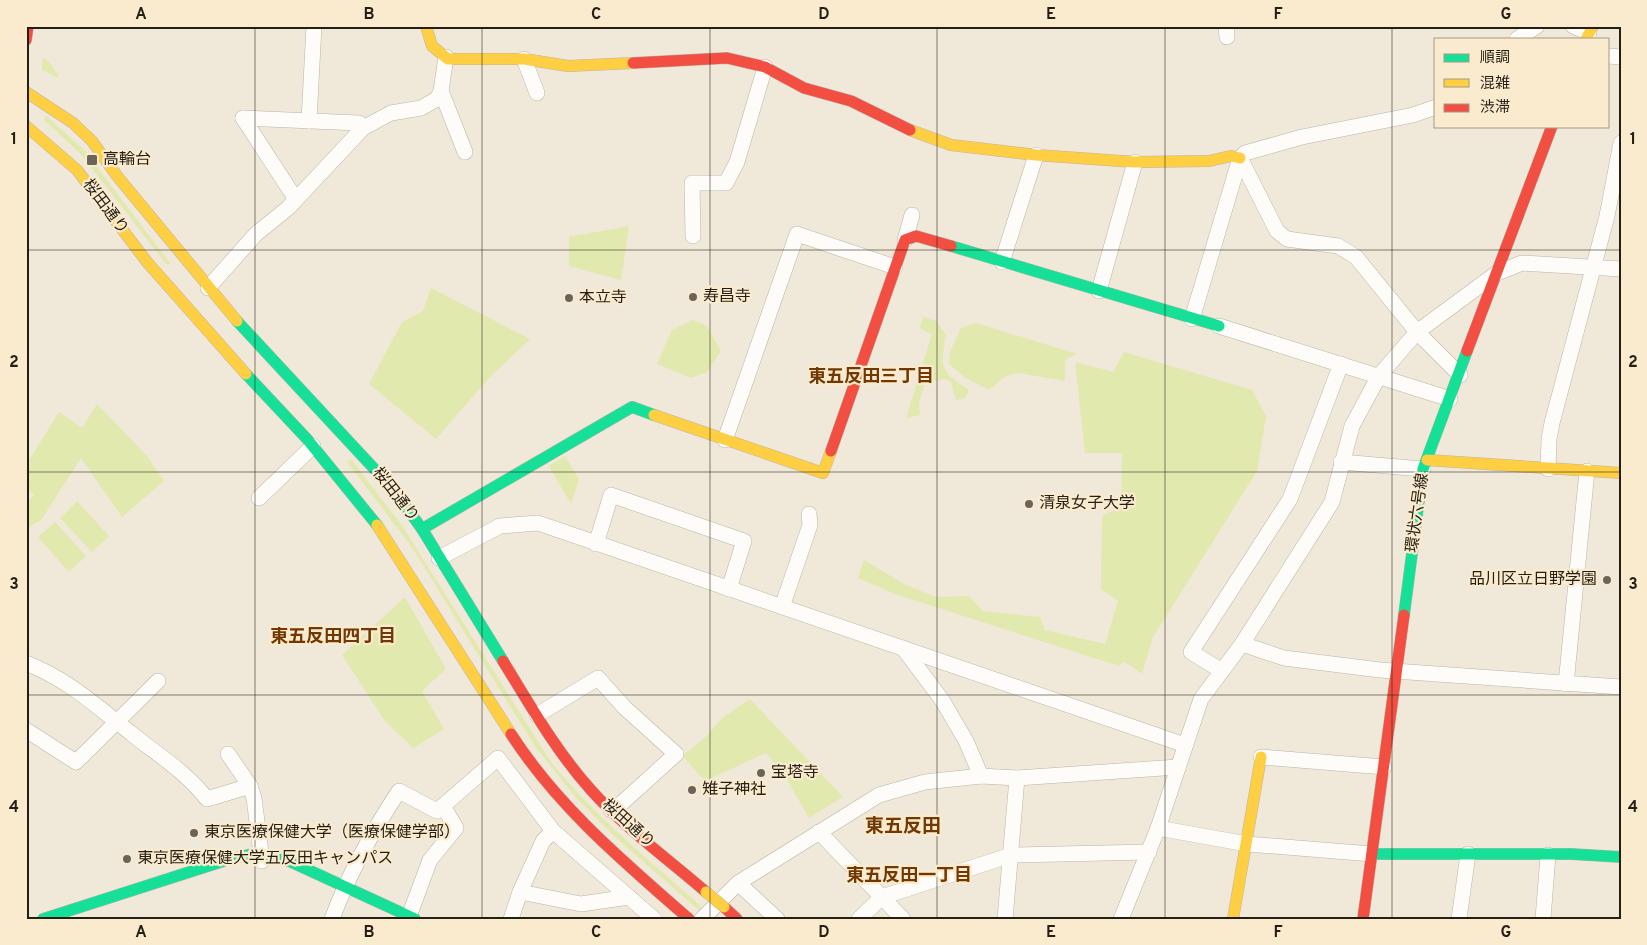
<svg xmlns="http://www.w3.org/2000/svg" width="1647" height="945" viewBox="0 0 1647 945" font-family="Overpass,'Noto Sans JP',sans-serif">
<rect width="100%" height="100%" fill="#f0e8d8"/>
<g fill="#e2e9af">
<path d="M46,58L59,76L58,78L42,70V59Z"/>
<path d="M46,116L84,150L170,263L167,265L79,152L44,120Z"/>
<path d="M629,226L621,280L569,266V237Z"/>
<path d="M431,288L530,339L489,378L436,439L369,384L402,322L423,311Z"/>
<path d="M924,317L936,321L946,335C940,371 940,370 969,390L965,398L956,400L951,382L945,379L925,382L919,403L920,415L906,418L932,334L919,328Z"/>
<path d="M693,320L707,326L721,351L707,372L691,378L657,364L672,330Z"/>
<path d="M976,323L1077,354L1065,360V381L1018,373L1006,376L989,390L964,377L949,364L950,352L961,328Z"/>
<path d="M1124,352L1252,390L1266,416L1257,471L1153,637L1142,674L1124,661L1119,666L895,594L858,578L864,560L904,584L936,597L969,596L983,611L1040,617L1045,630L1105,644L1118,601L1101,589L1102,516L1121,507L1122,453H1085L1075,362L1113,372Z"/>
<path d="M97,404L147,456L164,481L122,517L81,458L41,520L26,529V504L34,495L26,488V458L30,459L59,412L82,428Z"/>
<path d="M565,456L579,479L571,504L549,466Z"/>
<path d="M351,459L403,527L551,762C599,822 659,867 715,919H709L616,838L578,800L536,748L411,546L347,462Z"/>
<path d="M77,501L109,536L92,552L60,518Z"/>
<path d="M55,522L86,556L69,572L38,537Z"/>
<path d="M405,597L446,669L422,691L444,729L413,748L385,721L342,655Z"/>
<path d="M750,699L843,797L809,818L782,771L766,753L705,781L682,756L706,737L722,718Z"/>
</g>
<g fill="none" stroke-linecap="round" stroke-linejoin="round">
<defs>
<g id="street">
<path d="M1226,26L1227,37"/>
<path d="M1573,26L1589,33"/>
<path d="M1517,39L1537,26"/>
<path d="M1608,56L1621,57"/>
<path d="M524,59L537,93"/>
<path d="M441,91L465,152"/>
<path d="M243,118L359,123L363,128"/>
<path d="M243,118L295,198"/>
<path d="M309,121L314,26"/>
<path d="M1240,158L1277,231L1287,239L1338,246L1356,257L1417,332L1460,375"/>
<path d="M693,236L692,183H726L737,162L765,67"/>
<path d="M905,240L912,215"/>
<path d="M1002,262L1036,155"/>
<path d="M208,288L256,234L288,208L363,128L391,113L421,108L437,99L441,91L446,57"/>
<path d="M1099,291L1135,162"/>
<path d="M1192,319L1240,158L1245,153L1302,137L1413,115L1436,107"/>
<path d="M1219,326L1450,399"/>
<path d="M725,440L797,234L895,267"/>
<path d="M1341,462L1423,469"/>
<path d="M1548,469L1549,439L1552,423L1607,216L1621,143"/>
<path d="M259,498L313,446"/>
<path d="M596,544L611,495L744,541L729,589"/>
<path d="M439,558L500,526L538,523L1185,745"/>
<path d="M782,607L810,525L809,514"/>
<path d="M1242,644L1284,658L1380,670L1621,687"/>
<path d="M903,648L942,700L966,741L981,776"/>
<path d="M26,663C69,680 96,706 132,734C158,755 186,772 207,799L250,786"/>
<path d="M1222,671L1191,652L1290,499L1341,364"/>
<path d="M1566,684L1587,471"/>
<path d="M537,715L598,678L625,708L676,754L623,802L611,810"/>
<path d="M26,730L76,762L158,681"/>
<path d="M228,754L250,786L254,798L262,861"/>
<path d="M1261,757L1384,767"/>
<path d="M1158,828L1247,844L1372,854"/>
<path d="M553,831L543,841L520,892L581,904L629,897"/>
<path d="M819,832L903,919"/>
<path d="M738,883L777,919"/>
<path d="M332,919C349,873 372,832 399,791L437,811L498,758L553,831L654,919"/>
<path d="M408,919L430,860L456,828L443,806"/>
<path d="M511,919L520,892"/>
<path d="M702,919L738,883L879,795L925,782L981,776L1017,778L1178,767"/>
<path d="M859,919L882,897L1011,855L1149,852"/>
<path d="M1005,919L1017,778"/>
<path d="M1121,919L1158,828L1201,699L1242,644L1332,502L1352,426L1379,376L1417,332L1497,273L1522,263L1621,269"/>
<path d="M1459,919L1468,854"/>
<path d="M1543,919L1548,855"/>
</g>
<g id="fast">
<path d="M951,246L1219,326"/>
<path d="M237,321L393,489L422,529L503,661"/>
<path d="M246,374L307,439L377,525"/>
<path d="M422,529L632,407L654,415"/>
<path d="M1404,615L1423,469L1467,351"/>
<path d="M1372,854H1571L1621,857"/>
<path d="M43,919L230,859L252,854L289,861L415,919"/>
</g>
<g id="slow">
<path d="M426,26L432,46L448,59H524L568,66L633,63"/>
<path d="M1586,39L1593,26"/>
<path d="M26,92L73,123L92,141L117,176L237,321"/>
<path d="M26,126L77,170L147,262L246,374"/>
<path d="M910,130L951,145L1036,155L1135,162L1209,161L1231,156L1240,158"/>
<path d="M654,415L823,473L831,451"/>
<path d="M1427,460L1621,473"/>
<path d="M377,525L511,734"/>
<path d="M1233,919L1261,757"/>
</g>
<g id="jam">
<path d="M26,40L28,26"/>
<path d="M633,63L727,58L765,67L804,88L851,101L910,130"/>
<path d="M1467,351L1552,126"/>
<path d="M831,451L905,240L916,236L951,246"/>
<path d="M503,661C530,705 556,751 591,790C625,828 668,859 706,892"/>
<path d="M511,734C558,807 624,862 689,919"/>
<path d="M724,907L737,919"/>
<path d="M1363,919L1404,615"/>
</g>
</defs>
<use href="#street" stroke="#bbb5a9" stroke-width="16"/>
<use href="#fast" stroke="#bbb5a9" stroke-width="12"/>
<use href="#slow" stroke="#bbb5a9" stroke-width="12"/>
<use href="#jam" stroke="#bbb5a9" stroke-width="12"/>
<use href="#street" stroke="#fdfcf9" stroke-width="15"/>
<use href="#fast" stroke="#16e098" stroke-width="11"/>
<use href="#slow" stroke="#ffcf43" stroke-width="11"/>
<use href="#jam" stroke="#f24e42" stroke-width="11"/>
<defs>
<path id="slow-bridge" d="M706,892L724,907"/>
</defs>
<use href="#slow-bridge" stroke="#bbb5a9" stroke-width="12" stroke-linecap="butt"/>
<use href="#slow-bridge" stroke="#ffcf43" stroke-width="11"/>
</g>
<path fill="none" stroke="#241e14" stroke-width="1" stroke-opacity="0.55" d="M255,26V919M482,26V919M710,26V919M937,26V919M1165,26V919M1392,26V919M26,250H1621M26,472H1621M26,695H1621"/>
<g fill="#6b6559" stroke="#fbebce" stroke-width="2">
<rect x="86" y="154" width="12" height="12" rx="2.5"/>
<circle cx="693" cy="297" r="5"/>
<circle cx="569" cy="298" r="5"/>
<circle cx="1029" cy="504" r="5"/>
<circle cx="1607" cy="580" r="5"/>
<circle cx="761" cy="773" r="5"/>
<circle cx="692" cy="790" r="5"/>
<circle cx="194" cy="833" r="5"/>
<circle cx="127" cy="859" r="5"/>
</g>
<g text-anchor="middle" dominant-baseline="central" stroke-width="4.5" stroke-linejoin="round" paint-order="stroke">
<g font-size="16" fill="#241e14" stroke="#fbebce" text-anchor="start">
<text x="103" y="160">高輪台</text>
<text x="703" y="297">寿昌寺</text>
<text x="579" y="298">本立寺</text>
<text x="1039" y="504">清泉女子大学</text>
<text x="1597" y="580" text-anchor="end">品川区立日野学園</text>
<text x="771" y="773">宝塔寺</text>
<text x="702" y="790">雉子神社</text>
<text x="204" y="833">東京医療保健大学（医療保健学部）</text>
<text x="137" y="859">東京医療保健大学五反田キャンパス</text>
</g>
<g font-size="16" fill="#241e14" stroke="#fbebce">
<text transform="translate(105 207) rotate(53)">桜田通り</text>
<text transform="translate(395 495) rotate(52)">桜田通り</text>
<text transform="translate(1418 513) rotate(-82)">環状六号線</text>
<text transform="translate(628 824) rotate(42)">桜田通り</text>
</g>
<g font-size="18" font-weight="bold" fill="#723803" stroke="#fbebce">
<text x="871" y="377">東五反田三丁目</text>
<text x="333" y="637">東五反田四丁目</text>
<text x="909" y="876">東五反田一丁目</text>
</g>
<g font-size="19" font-weight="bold" fill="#723803" stroke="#fbebce">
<text x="903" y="827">東五反田</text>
</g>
</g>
<rect width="1647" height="945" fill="none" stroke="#fbebce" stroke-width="55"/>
<rect x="1434" y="38" width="175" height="90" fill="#fbebce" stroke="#a59984"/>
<rect x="1444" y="54" width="25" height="8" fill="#16e098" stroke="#a59984"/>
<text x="1480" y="62" font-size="15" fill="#241e14">順調</text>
<rect x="1444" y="79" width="25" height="8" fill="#ffcf43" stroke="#a59984"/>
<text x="1480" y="88" font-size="15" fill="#241e14">混雑</text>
<rect x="1444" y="104" width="25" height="8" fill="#f24e42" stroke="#a59984"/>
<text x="1480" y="112" font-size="15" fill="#241e14">渋滞</text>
<rect x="28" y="28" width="1592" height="890" fill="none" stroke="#241e14" stroke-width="2"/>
<g font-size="16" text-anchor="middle" font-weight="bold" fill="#241e14">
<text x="141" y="19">A</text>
<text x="369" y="19">B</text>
<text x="596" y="19">C</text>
<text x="824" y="19">D</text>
<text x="1051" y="19">E</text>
<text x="1278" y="19">F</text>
<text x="1506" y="19">G</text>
<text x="14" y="144">1</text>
<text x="1633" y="144">1</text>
<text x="14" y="367">2</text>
<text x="1633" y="367">2</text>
<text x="14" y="589">3</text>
<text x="1633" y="589">3</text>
<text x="14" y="812">4</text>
<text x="1633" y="812">4</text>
<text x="141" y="937">A</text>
<text x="369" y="937">B</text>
<text x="596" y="937">C</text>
<text x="824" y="937">D</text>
<text x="1051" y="937">E</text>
<text x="1278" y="937">F</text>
<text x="1506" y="937">G</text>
</g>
</svg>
